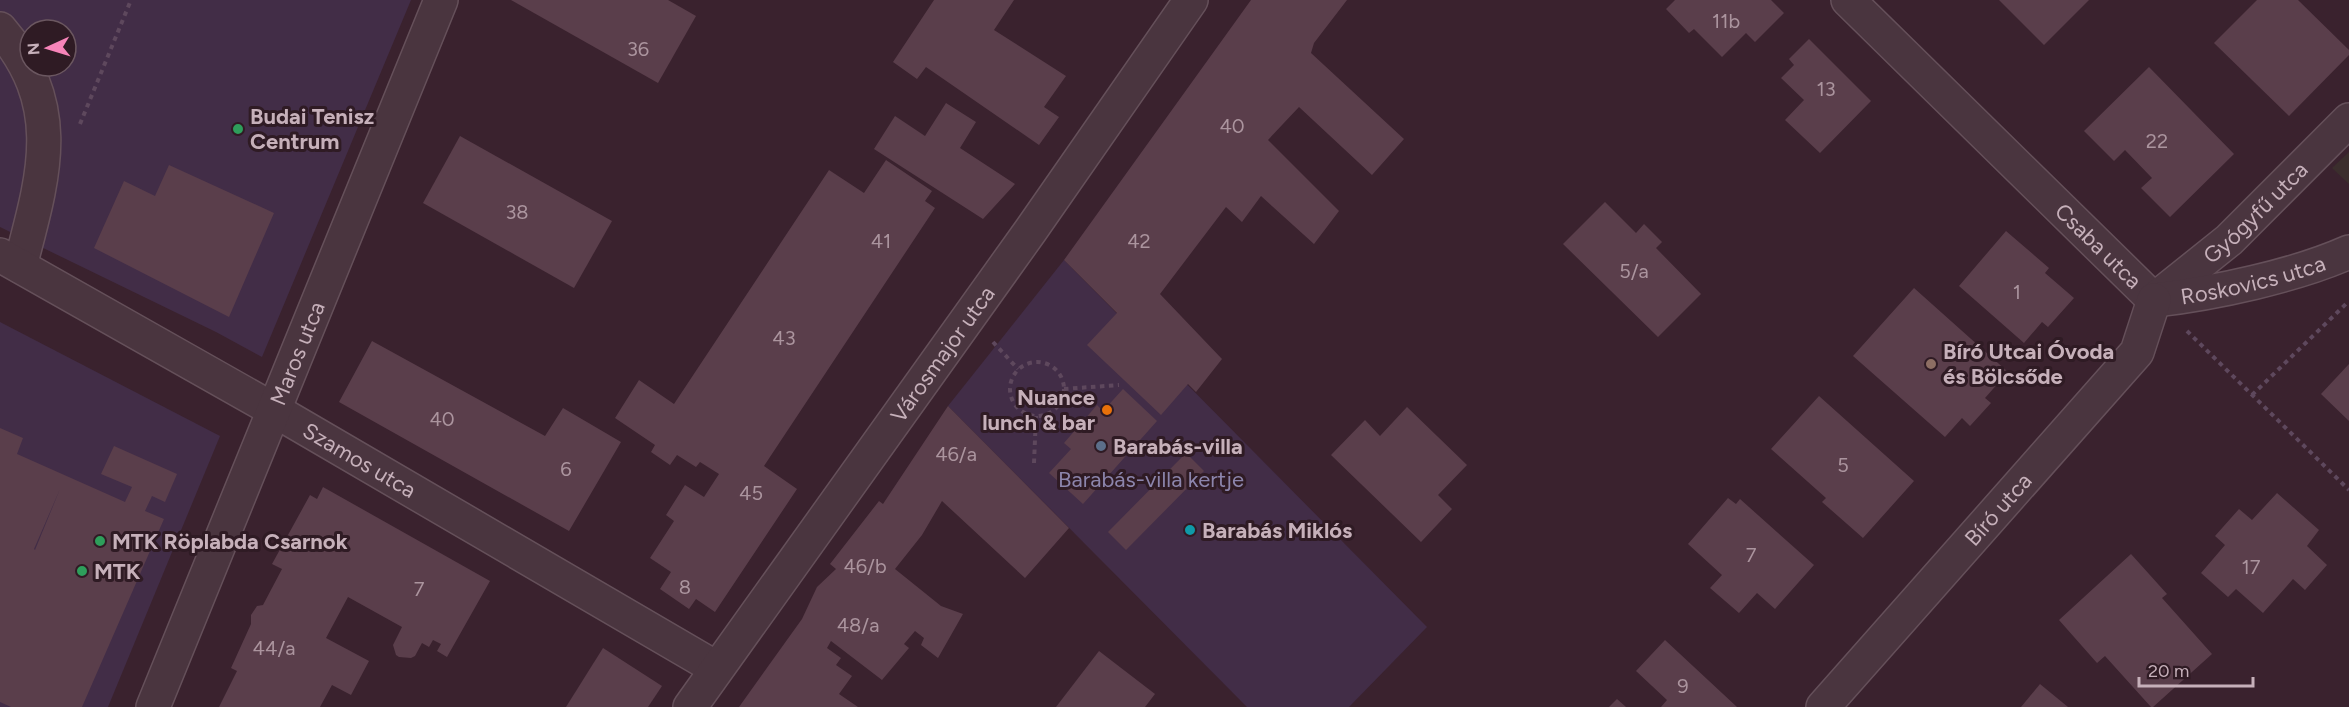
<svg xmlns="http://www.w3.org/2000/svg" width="2349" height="707" viewBox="0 0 2349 707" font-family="Figtree,sans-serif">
<rect width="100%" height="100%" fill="#3a222e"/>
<path fill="#3b2e2d" d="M2349,152V184L2332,168Z"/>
<g fill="#422d47" fill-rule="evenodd">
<path d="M0,0H411L262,357L216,332L0,227ZM30,30H66V66H30Z"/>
<path d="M1064,260L1427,627L1349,707H1247L948,406Z"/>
<path d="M0,322L220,436L108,707H0Z"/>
</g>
<g fill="#5a3e4b" fill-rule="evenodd">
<path d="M511,0H668L696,16L658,83Z"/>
<path d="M934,0H1014L994,30L1066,76L1044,107L1059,117L1039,145L926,67L917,79L893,62Z"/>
<path d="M1251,0H1347L1314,43L1311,53L1404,139L1372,175L1299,107L1268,140L1339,211L1314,244L1261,196L1242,222L1226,207L1160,294L1222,359L1196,392L1188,384L1161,415L1087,345L1117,313L1064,260Z"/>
<path d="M1675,0H1771L1784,13L1755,42L1746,33L1722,57L1694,29L1689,33L1666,9Z"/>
<path d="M1999,0H2089L2044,45Z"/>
<path d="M2257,0H2298L2349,50V55L2289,116L2214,43Z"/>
<path d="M1809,39L1871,101L1820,153L1785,120L1804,100L1781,78L1794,65L1789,59Z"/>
<path d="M2149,67L2234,154L2170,217L2141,188L2152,178L2125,150L2114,161L2084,131Z"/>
<path d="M946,103L976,122L960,148L1015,184L983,219L874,149L895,116L925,136Z"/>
<path d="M460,136L612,221L574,288L423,203Z"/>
<path d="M886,160L932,191L925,201L935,208L764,466L797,489L715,612L696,599L689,609L660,589L671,572L650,558L674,521L666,515L685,485L704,497L719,474L700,462L696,467L677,455L670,465L651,452L655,445L615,418L639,380L674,404L829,170L864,193Z"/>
<path d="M169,165L274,213L229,317L94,248L124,181L155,196Z"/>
<path d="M1605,202L1636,233L1644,224L1662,242L1656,248L1701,294L1658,337L1563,244Z"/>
<path d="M2006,231L2049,268L2045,273L2074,298L2048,327L2042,322L2024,343L1959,286Z"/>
<path d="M1914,288L2008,372L1985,398L1991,403L1970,426L1962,418L1945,437L1853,356Z"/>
<path d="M372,341L545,436L563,408L621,442L569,531L339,402Z"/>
<path d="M2349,364V421L2321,394Z"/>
<path d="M1123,389L1157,421L1083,504L1049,473L1071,449L1064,443L1097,405L1103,411Z"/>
<path d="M1819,396L1914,481L1863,538L1822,502L1826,498L1771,449Z"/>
<path d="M948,406L1069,528L1025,578L942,501L922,535L895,569L941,606L963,614L938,658L921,645L924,638L915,631L904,644L909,648L882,680L831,641L827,648L841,658L836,665L852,676L839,694L858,707H739L802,619L817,587L836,569L830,564L879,501L883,504Z"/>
<path d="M1407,407L1467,465L1438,495L1452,509L1421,542L1331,455L1365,420L1380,436Z"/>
<path d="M0,428L23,438L17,454L125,502L132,487L101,474L114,446L177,474L165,502L152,496L145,511L164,519L82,707H11L0,702ZM60,489L35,550L34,549Z"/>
<path d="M1186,453L1204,471L1126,550L1108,532Z"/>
<path d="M323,487L490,581L447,657L437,651L441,644L433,640L429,647L422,643L415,656L411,658L399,657L396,655L393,645L402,627L348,597L326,638L369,661L351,695L332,685L320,707H219L237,671L231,668L251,624V615L257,606L263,605L282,569L272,564L310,495L317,499Z"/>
<path d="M2277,493L2319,530L2307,546L2327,565L2305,590L2293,579L2263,613L2236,589L2228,597L2201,573L2225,545L2215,536L2239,509L2252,520Z"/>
<path d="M1728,498L1736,504L1740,499L1814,565L1775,609L1757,593L1739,613L1710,588L1722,575L1688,544Z"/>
<path d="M2131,554L2167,594L2162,598L2212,654L2153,707H2151L2105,656L2097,663L2059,620Z"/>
<path d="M1665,640L1737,707H1661L1667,700L1636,671Z"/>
<path d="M603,648L662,686L648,707H566Z"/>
<path d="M1099,651L1155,694L1145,707H1056Z"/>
<path d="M2040,684L2068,707H2021Z"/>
<path d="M1617,699L1626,707H1609Z"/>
</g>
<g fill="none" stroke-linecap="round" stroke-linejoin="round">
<defs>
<g id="minor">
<path id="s1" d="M1848,0L2154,300"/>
<path d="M0,29C67,106 43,178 20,266"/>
<path id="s2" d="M0,255L274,410L716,668"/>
<path id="s3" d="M2154,300L2229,240L2349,120"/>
<path id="s4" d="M2156,300C2215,293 2295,276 2349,252"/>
<path id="s5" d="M153,707L441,0"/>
<path id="s6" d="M690,707L1031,230L1191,0"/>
<path id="s7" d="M1823,707L2137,352L2154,300"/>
</g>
</defs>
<use href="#minor" stroke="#65505a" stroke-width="36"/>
<g stroke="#5e485d" stroke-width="4" stroke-dasharray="4.5 4.5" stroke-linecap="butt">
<path d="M80,124L131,0"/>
<path d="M2187,331L2349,490"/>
<path d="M993,342L1018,369"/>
<circle cx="1037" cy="389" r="27"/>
<path d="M1064,389L1119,385"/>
<path d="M2252,395L2349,301"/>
<path d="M1034,463L1036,416"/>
</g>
<use href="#minor" stroke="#4a353f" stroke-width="33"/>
</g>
<g fill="#2e9e5b" stroke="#2f1b24" stroke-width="2">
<circle cx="238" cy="129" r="6"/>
<circle cx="100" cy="541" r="6"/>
<circle cx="82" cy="571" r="6"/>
</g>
<circle fill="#8d6e63" stroke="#2f1b24" stroke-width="2" cx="1931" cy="364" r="6"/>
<circle fill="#e8710a" stroke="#2f1b24" stroke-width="2" cx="1107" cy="410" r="6"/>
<circle fill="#5c6f8a" stroke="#2f1b24" stroke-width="2" cx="1101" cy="446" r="6"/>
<circle fill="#0f9aa8" stroke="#2f1b24" stroke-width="2" cx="1190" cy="530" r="6"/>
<g text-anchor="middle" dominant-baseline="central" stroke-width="6" stroke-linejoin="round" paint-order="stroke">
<g font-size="20" fill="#ab949e">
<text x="1726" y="21">11b</text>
<text x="638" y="49">36</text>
<text x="1826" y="89">13</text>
<text x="1232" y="126">40</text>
<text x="2157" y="141">22</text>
<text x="517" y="212">38</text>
<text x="881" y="241">41</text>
<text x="1139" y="241">42</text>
<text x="1634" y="271">5/a</text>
<text x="2017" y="292">1</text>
<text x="784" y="338">43</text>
<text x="442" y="419">40</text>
<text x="956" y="454">46/a</text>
<text x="1843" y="465">5</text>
<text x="566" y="469">6</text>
<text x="751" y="493">45</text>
<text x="1751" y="555">7</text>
<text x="865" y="566">46/b</text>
<text x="2251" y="567">17</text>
<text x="685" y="587">8</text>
<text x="419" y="589">7</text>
<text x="858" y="625">48/a</text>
<text x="274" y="648">44/a</text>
<text x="1683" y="686">9</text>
</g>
<g font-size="22" font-weight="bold" fill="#c6b0ba" stroke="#2f1b24" text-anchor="start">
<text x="250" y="116">Budai Tenisz<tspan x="250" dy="25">Centrum</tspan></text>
<text x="1943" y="351">Bíró Utcai Óvoda<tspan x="1943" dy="25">és Bölcsőde</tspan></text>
<text x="1095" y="397" text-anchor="end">Nuance<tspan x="1095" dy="25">lunch &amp; bar</tspan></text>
<text x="1113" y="446">Barabás-villa</text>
<text x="1202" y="530">Barabás Miklós</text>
<text x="112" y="541">MTK Röplabda Csarnok</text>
<text x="94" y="571">MTK</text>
</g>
<g font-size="22" fill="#c6b0ba" stroke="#2f1b24">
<text stroke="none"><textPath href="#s3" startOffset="134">Gyógyfű utca</textPath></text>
<text stroke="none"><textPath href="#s1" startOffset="351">Csaba utca</textPath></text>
<text stroke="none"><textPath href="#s4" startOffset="99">Roskovics utca</textPath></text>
<text stroke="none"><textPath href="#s5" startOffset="382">Maros utca</textPath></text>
<text stroke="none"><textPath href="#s6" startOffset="434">Városmajor utca</textPath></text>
<text stroke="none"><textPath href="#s2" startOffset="414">Szamos utca</textPath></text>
<text stroke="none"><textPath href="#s7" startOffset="264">Bíró utca</textPath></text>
</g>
<g font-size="22" fill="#8c85ac" stroke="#2f1b24">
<text x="1151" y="479">Barabás-villa kertje</text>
</g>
</g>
<g transform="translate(48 48) rotate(266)"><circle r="28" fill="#2f1b24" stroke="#6b5760" stroke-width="1.5"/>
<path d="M0-4.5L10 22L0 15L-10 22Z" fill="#f784b9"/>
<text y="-9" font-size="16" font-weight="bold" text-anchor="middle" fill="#c6b0ba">N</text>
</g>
<path d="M2139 677v9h114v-9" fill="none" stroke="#c6b0ba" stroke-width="3"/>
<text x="2148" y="677" font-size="18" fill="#c6b0ba" stroke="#2f1b24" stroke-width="4.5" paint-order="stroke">20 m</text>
</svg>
